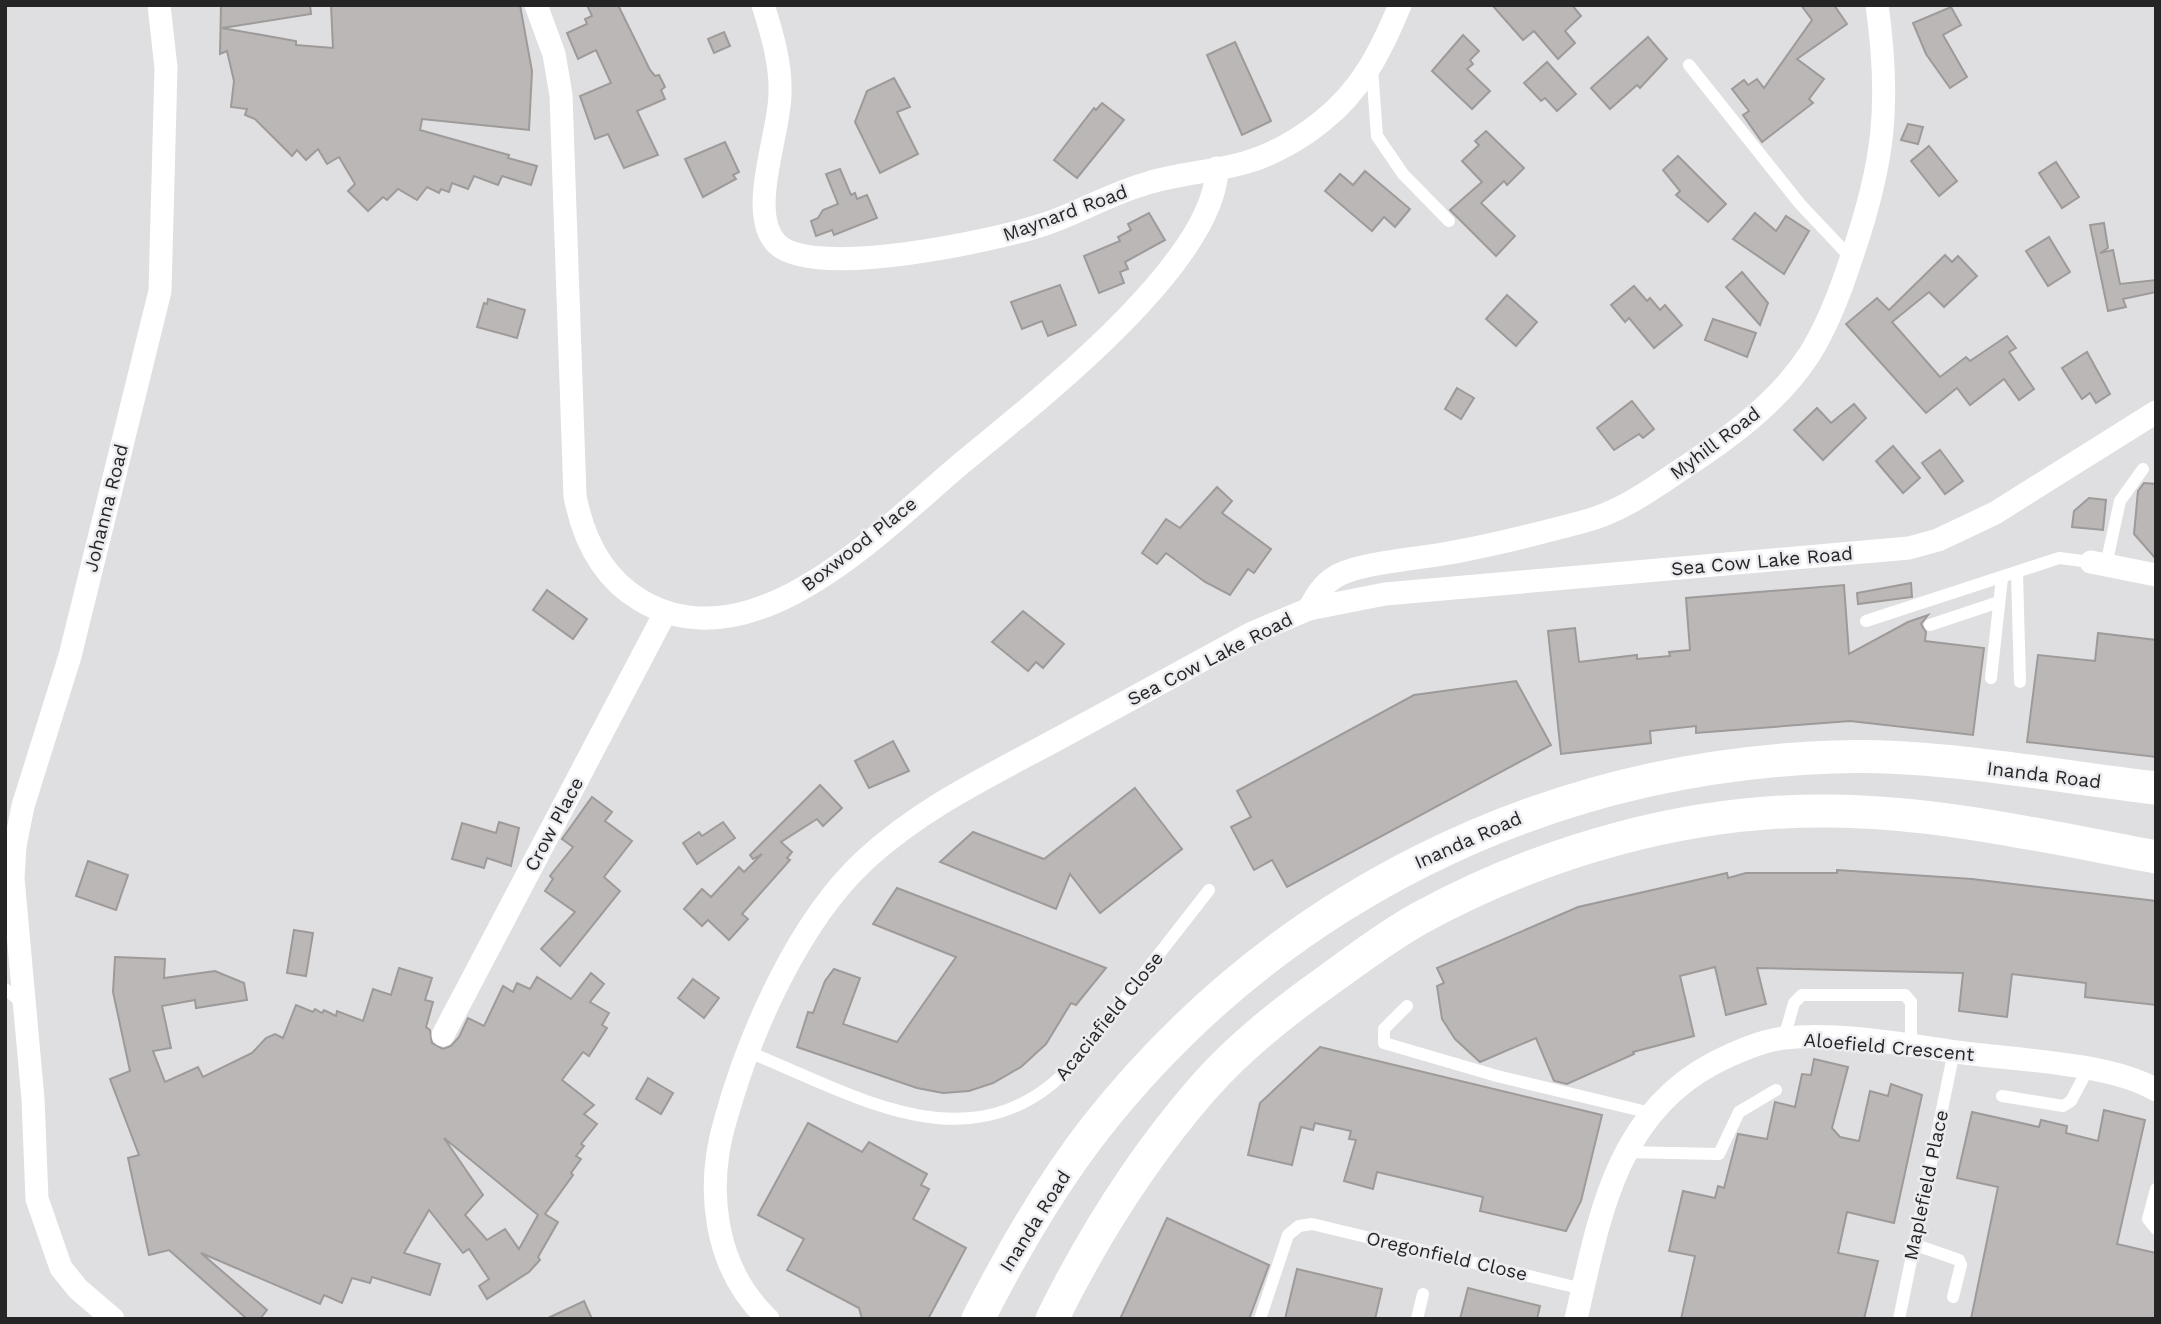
<svg xmlns="http://www.w3.org/2000/svg" width="2161" height="1324" viewBox="0 0 2161 1324" font-family="'Work Sans',sans-serif">
<rect width="100%" height="100%" fill="#dfdfe2"/>
<g fill="#bbb7b6" stroke="#9d9a99" stroke-width="2" fill-rule="evenodd">
<path d="M221,5H310L311,14L222,28L296,41V45L333,48L331,5H520L532,71L529,130L422,119L420,130L509,155L508,158L537,166L531,185L502,176L498,185L474,176L468,189L452,183L449,192L441,189L439,193L427,187L417,200L398,189L387,200L383,197L368,211L348,191L355,184L339,157L327,164L318,149L306,160L297,150L292,156L255,119L245,115L247,109L231,107L234,81L227,51L220,54Z"/>
<path d="M587,5H618L650,70L655,76L659,75L665,87L661,90L665,99L637,111L658,155L624,168L608,134L595,139L580,96L611,83L596,50L578,59L567,33L587,24L585,19L592,16Z"/>
<path d="M1492,5H1572L1581,16L1565,31L1575,43L1558,59L1534,31L1523,40Z"/>
<path d="M1801,5H1834L1847,24L1797,59L1824,79L1809,99L1813,103L1762,142L1743,115L1749,111L1732,89L1744,80L1748,85L1757,79L1764,88L1812,20Z"/>
<path d="M1951,7L1961,25L1943,35L1967,77L1950,88L1926,54L1913,23Z"/>
<path d="M724,32L730,46L714,53L708,39Z"/>
<path d="M1463,35L1479,51L1470,60L1473,64L1467,69L1490,91L1472,109L1432,71Z"/>
<path d="M1648,37L1667,59L1640,88L1637,85L1610,109L1591,88Z"/>
<path d="M1235,42L1271,121L1242,135L1207,55Z"/>
<path d="M1547,62L1576,94L1557,111L1545,98L1541,101L1524,83Z"/>
<path d="M894,78L910,107L897,112L918,154L880,173L855,122L867,91Z"/>
<path d="M1102,103L1124,120L1077,178L1054,160L1094,108L1096,110Z"/>
<path d="M1908,124L1923,127L1918,144L1901,140Z"/>
<path d="M1486,131L1524,168L1507,185L1504,181L1481,203L1515,236L1496,256L1450,210L1482,182L1462,161L1479,145L1475,141Z"/>
<path d="M725,142L739,172L733,175L736,179L703,197L685,159Z"/>
<path d="M1929,146L1957,181L1939,196L1911,161Z"/>
<path d="M1678,156L1726,204L1708,222L1676,195L1680,191L1663,170Z"/>
<path d="M2056,162L2079,197L2062,208L2039,173Z"/>
<path d="M840,169L851,195L855,193L857,199L867,195L877,218L834,235L832,230L816,236L811,221L818,218L823,210L838,204L826,174Z"/>
<path d="M1365,171L1410,209L1395,227L1384,217L1372,231L1325,191L1340,174L1353,185Z"/>
<path d="M1149,213L1165,240L1125,262L1128,269L1120,272L1124,283L1099,293L1084,256L1120,241L1118,237L1131,230L1128,224Z"/>
<path d="M1755,213L1776,231L1786,216L1809,231L1784,274L1733,239Z"/>
<path d="M2104,223L2108,248L2100,253L2113,250L2120,284L2156,280V292L2123,299L2126,307L2108,311L2090,225Z"/>
<path d="M2049,237L2070,272L2048,286L2026,251Z"/>
<path d="M1945,255L1952,262L1958,256L1977,276L1944,307L1929,292L1892,322L1940,377L1966,357L1970,361L2007,336L2016,348L2009,352L2034,389L2019,400L2004,379L1970,405L1957,388L1926,413L1846,324L1877,298L1889,310Z"/>
<path d="M1742,272L1768,303L1760,325L1726,287Z"/>
<path d="M1060,285L1076,325L1048,336L1042,321L1022,329L1011,302Z"/>
<path d="M1634,286L1647,301L1650,298L1660,310L1665,305L1682,325L1654,348L1629,318L1625,322L1611,305Z"/>
<path d="M1507,295L1537,322L1516,346L1486,319Z"/>
<path d="M488,299L525,310L517,338L477,327L484,303L487,304Z"/>
<path d="M1713,319L1756,333L1747,357L1705,340Z"/>
<path d="M2087,352L2110,394L2096,403L2090,393L2082,399L2062,368Z"/>
<path d="M1457,388L1474,398L1461,419L1445,409Z"/>
<path d="M1632,401L1654,429L1643,438L1639,434L1614,450L1597,428Z"/>
<path d="M1854,404L1866,418L1823,460L1794,430L1817,408L1831,423Z"/>
<path d="M1893,446L1920,478L1903,493L1876,461Z"/>
<path d="M1940,450L1963,481L1945,494L1922,463Z"/>
<path d="M2144,483L2156,484V559L2134,534L2138,491Z"/>
<path d="M1217,487L1232,501L1222,513L1271,549L1254,573L1248,569L1230,595L1205,582L1166,553L1157,564L1142,553L1166,519L1180,528Z"/>
<path d="M2089,498L2106,500L2103,530L2072,527L2074,511Z"/>
<path d="M1911,583L1912,597L1858,604L1857,593Z"/>
<path d="M1844,585L1849,654L1908,622L1928,615L1921,624L1926,632L1925,641L1984,648L1973,735L1850,721L1696,733V726L1650,731L1651,743L1561,754L1548,631L1575,628L1579,662L1637,655V659L1670,656L1669,652L1690,650L1686,598Z"/>
<path d="M547,590L587,619L573,639L533,610Z"/>
<path d="M1023,611L1064,644L1043,668L1036,662L1028,671L992,642Z"/>
<path d="M2098,633L2156,640V757L2027,742L2038,655L2095,661Z"/>
<path d="M1516,681L1551,745L1287,887L1272,860L1254,870L1231,827L1251,817L1237,791L1414,695Z"/>
<path d="M893,741L909,771L869,788L855,761Z"/>
<path d="M820,785L842,808L823,826L817,819L781,842L792,852L787,858L790,860L742,914L748,919L729,940L708,920L702,926L684,909L702,889L711,897L739,867L744,872L762,854L753,859L750,855Z"/>
<path d="M1135,788L1182,849L1100,913L1070,874L1056,909L940,862L973,832L1044,859Z"/>
<path d="M592,797L612,812L605,821L632,841L604,877L620,891L560,966L541,949L575,912L545,891L553,879L550,876L573,847L562,839Z"/>
<path d="M499,822L519,828L511,866L487,858L484,868L452,859L462,823L496,833Z"/>
<path d="M723,822L735,838L697,864L683,843L699,832L702,836Z"/>
<path d="M88,861L128,875L116,910L76,896Z"/>
<path d="M1837,870L1972,879L2156,901V1005L2085,997L2086,983L2012,974L2007,1017L1959,1011L1963,973L1757,968L1766,1004L1726,1015L1715,967L1680,976L1694,1036L1633,1052L1634,1054L1567,1084L1554,1081L1536,1038L1480,1062L1455,1039L1442,1019L1437,986L1444,983L1437,968L1578,907L1727,873L1728,878L1746,873H1837Z"/>
<path d="M897,888L1106,968L1076,1005L1071,1003L1046,1044L1021,1067L993,1083L969,1091L943,1093L917,1088L797,1047L808,1012L813,1013L825,981L834,969L860,978L843,1024L897,1042L956,957L873,924Z"/>
<path d="M294,930L313,933L306,976L287,973Z"/>
<path d="M115,957L165,959L164,978L215,971L244,983L247,1000L196,1008L195,1000L162,1006L171,1048L153,1051L165,1082L198,1067L203,1077L252,1053L266,1038L275,1034L283,1038L296,1005L313,1012L315,1009L322,1013L324,1010L336,1016L337,1011L363,1021L373,989L391,995L399,968L432,978L425,1000L433,1002L426,1027L430,1030L432,1043L443,1049L451,1046L459,1037L468,1018L484,1026L503,986L513,992L517,983L530,989L537,977L571,999L591,973L604,984L590,1002L609,1013L602,1025L607,1028L589,1056L583,1052L562,1080L594,1105L584,1114L597,1124L581,1144L584,1146L576,1156L581,1159L571,1173L573,1175L545,1214L558,1222L538,1257L540,1260L529,1272L487,1299L479,1286L489,1279L469,1249L463,1253L429,1210L404,1253L440,1264L430,1295L372,1277L370,1283L352,1278L342,1303L324,1295L320,1304L201,1253L267,1310L260,1319H247L169,1250L149,1255L128,1158L139,1155L110,1079L130,1071L113,992ZM444,1138L538,1215L519,1249L505,1229L487,1240L465,1215L483,1195Z"/>
<path d="M693,979L719,998L704,1018L678,998Z"/>
<path d="M1320,1047L1602,1115L1581,1201L1566,1231L1480,1211L1483,1197L1377,1172L1373,1189L1344,1181L1356,1140L1349,1139L1351,1131L1315,1123L1313,1130L1301,1127L1292,1165L1248,1155L1260,1103Z"/>
<path d="M1814,1059L1848,1067L1832,1128L1840,1137L1859,1141L1870,1091L1888,1096L1891,1084L1922,1095L1894,1223L1847,1212L1838,1253L1878,1261L1864,1319H1681L1695,1256L1669,1251L1683,1191L1715,1198L1718,1186L1724,1188L1738,1134L1767,1139L1775,1102L1795,1107L1802,1074L1811,1075Z"/>
<path d="M648,1078L673,1093L661,1114L636,1099Z"/>
<path d="M2104,1110L2145,1120L2117,1244L2156,1253V1319H1971L1998,1187L1957,1178L1972,1112L2039,1127L2041,1120L2067,1126L2066,1133L2098,1141Z"/>
<path d="M808,1123L862,1152L869,1142L927,1174L921,1185L929,1189L913,1219L966,1248L928,1319H862L859,1308L787,1270L804,1239L758,1215Z"/>
<path d="M1167,1218L1269,1265L1249,1319H1120Z"/>
<path d="M1297,1269L1382,1289L1375,1319H1285Z"/>
<path d="M1468,1288L1540,1306L1537,1319H1460Z"/>
<path d="M584,1301L592,1319H546Z"/>
</g>
<g fill="none" stroke-linecap="round" stroke-linejoin="round">
<g stroke="#fff" stroke-width="12">
<path d="M1689,65L1800,204L1852,259"/>
<path d="M1372,69L1377,136L1403,174L1449,221"/>
<path d="M2106,565L2120,501L2143,469"/>
<path d="M2017,573L2020,682"/>
<path d="M1866,621L2059,558L2091,562"/>
<path d="M1930,625L1999,602"/>
<path d="M1991,678L2002,578"/>
<path d="M5,989L24,1004"/>
<path d="M1407,1006L1384,1029V1043L1497,1076L1651,1113"/>
<path d="M1784,1038L1794,1003L1802,995H1905L1911,1002V1045"/>
<path d="M749,1052C859,1097 976,1171 1074,1063L1209,890"/>
<path d="M2002,1096L2063,1106L2071,1101L2088,1069"/>
<path d="M1625,1152L1719,1154L1739,1112L1776,1090"/>
<path d="M2156,1189L2148,1219L2156,1229"/>
<path d="M1913,1244L1959,1260L1961,1265L1953,1297"/>
<path d="M1260,1319L1288,1235L1299,1226L1312,1224L1583,1289"/>
<path d="M1417,1319L1423,1294"/>
<path d="M1899,1319L1954,1051"/>
</g>
<g stroke="#fff" stroke-width="23">
<path d="M536,5L554,54L561,95L575,496C583,538 602,577 640,600C753,668 883,529 963,462C1033,404 1216,263 1217,168"/>
<path d="M763,5C772,33 781,64 780,93C780,134 747,211 776,243C811,281 998,240 1045,224C1080,212 1112,193 1148,183C1180,173 1214,172 1247,162C1272,155 1300,139 1321,122C1361,91 1381,51 1400,5"/>
<path d="M2091,562L2156,575"/>
<path d="M1309,609C1316,596 1322,585 1335,577C1357,563 1416,559 1443,554C1490,546 1537,534 1582,522C1622,512 1655,487 1688,465C1733,435 1779,401 1809,355C1828,325 1840,293 1851,259C1884,164 1891,105 1877,5"/>
<path d="M443,1035L665,613"/>
<path d="M113,1319L78,1289L61,1268L37,1199L33,1099L13,878L15,846L23,806L70,656L160,291L166,68L159,5"/>
<path d="M768,1319C713,1267 705,1187 726,1118C750,1032 799,921 865,860C920,809 987,777 1052,742C1119,706 1186,669 1252,633L1309,609L1385,594L1909,548L1938,540L1995,513L2156,412"/>
<path d="M1576,1319C1599,1219 1615,1115 1714,1063C1736,1052 1760,1041 1784,1038C1843,1032 1906,1045 1964,1053C2017,1060 2111,1063 2156,1090"/>
</g>
<g stroke="#fff" stroke-width="33">
<path d="M978,1319C1012,1252 1050,1186 1096,1127C1277,898 1543,767 1834,757C1936,753 2053,776 2156,788"/>
<path d="M1052,1319C1093,1236 1142,1158 1203,1088C1239,1047 1283,1012 1327,981C1357,959 1388,936 1420,918C1543,851 1689,809 1830,811C1940,812 2048,837 2156,857"/>
</g>
</g>
<g text-anchor="middle" dominant-baseline="central" stroke-width="5" stroke-linejoin="round" paint-order="stroke">
<g font-size="19" fill="#252526" stroke="#ececf0">
<text transform="translate(1065 213) rotate(-20)">Maynard Road</text>
<text transform="translate(1715 443) rotate(-37)">Myhill Road</text>
<text transform="translate(106 508) rotate(-76)">Johanna Road</text>
<text transform="translate(859 544) rotate(-38)">Boxwood Place</text>
<text transform="translate(1762 561) rotate(-5)">Sea Cow Lake Road</text>
<text transform="translate(1210 659) rotate(-27)">Sea Cow Lake Road</text>
<text transform="translate(2044 775) rotate(7)">Inanda Road</text>
<text transform="translate(554 824) rotate(-62)">Crow Place</text>
<text transform="translate(1468 840) rotate(-24)">Inanda Road</text>
<text transform="translate(1109 1016) rotate(-51)">Acaciafield Close</text>
<text transform="translate(1889 1047) rotate(5)">Aloefield Crescent</text>
<text transform="translate(1926 1185) rotate(-78)">Maplefield Place</text>
<text transform="translate(1035 1221) rotate(-58)">Inanda Road</text>
<text transform="translate(1447 1256) rotate(13)">Oregonfield Close</text>
</g>
</g>
<rect width="2161" height="1324" fill="none" stroke="#252526" stroke-width="14"/>
</svg>
